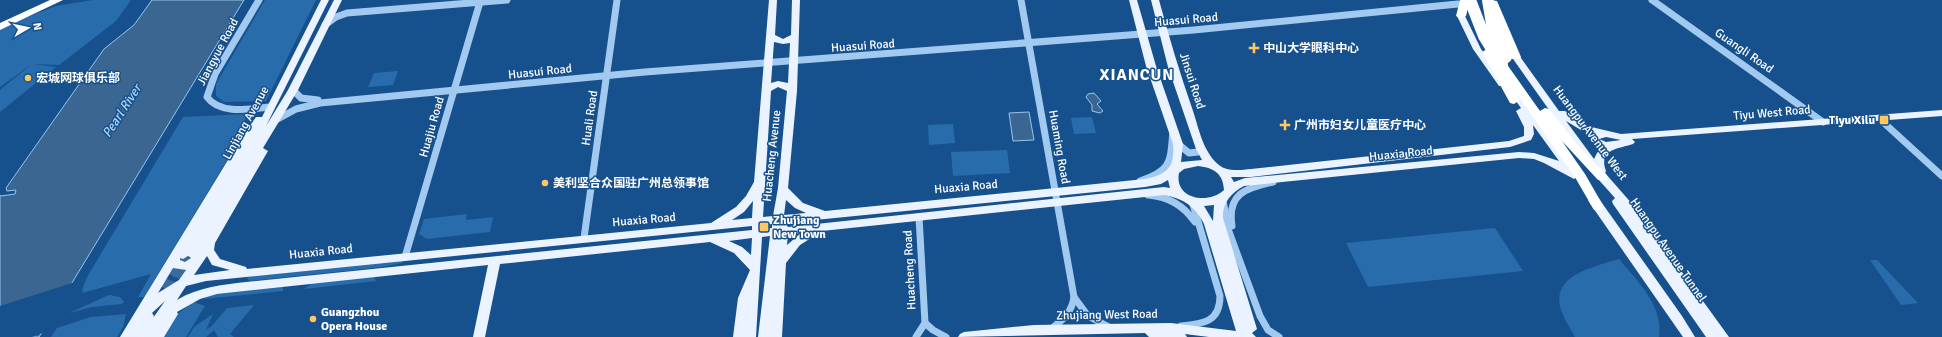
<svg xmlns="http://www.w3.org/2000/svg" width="1942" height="337" viewBox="0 0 1942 337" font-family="Signika,'Noto Sans SC',sans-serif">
<rect width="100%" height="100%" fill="#17518d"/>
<g fill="#296cac">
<path d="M93,0H131L116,21L59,65L32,64L56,67L0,112V90L32,64L0,87V28L56,6Z"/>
<path d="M265,0H316L266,101L224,102L216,96V84Z"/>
<path d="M398,71L393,85L368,87L374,73Z"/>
<path d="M248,114L237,134H243L144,297H138L151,274L82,293L83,290H82L87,277L183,117Z"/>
<path d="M1092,117L1096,133L1074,134L1071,118Z"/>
<path d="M953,124L955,143L929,145L928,125Z"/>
<path d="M1007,150L1010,173L953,176L951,152Z"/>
<path d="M467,214L466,220L493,217L490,232L427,239L419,234L424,219Z"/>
<path d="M1495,228L1523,271L1368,287L1346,243Z"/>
<path d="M1619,259C1637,281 1664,306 1659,337H1575C1571,329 1565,321 1562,312C1548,275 1594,267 1619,259Z"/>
<path d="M404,260L402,263L382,267L250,281L247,278L250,276Z"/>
<path d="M1870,260H1877L1918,303L1901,305Z"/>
<path d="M374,277L376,281L304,289L314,282Z"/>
<path d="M283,286V291L203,299L211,295Z"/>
<path d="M109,295L120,297L124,302L121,304L92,307L69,313Z"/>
<path d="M193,302L205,306L186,337H162L174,317Z"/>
<path d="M254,305L230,334L234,337H218L214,330L206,337H188L194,327L213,314L206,330L212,326L227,308Z"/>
<path d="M126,314L123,327L117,337H51L57,328L91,317Z"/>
</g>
<g fill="#3b6691" stroke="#94c5f2">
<path d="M152,0H244L39,337H0V195L1,196L15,194L16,190L7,191L6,188L104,49L134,25Z"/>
<path d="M1094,93L1101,101L1097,104L1103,111L1100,113L1092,111V105L1086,97L1088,94Z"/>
<path d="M1029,112L1034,140L1013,141L1009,113Z"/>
</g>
<path fill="#17518d" d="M75,282L45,332L32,337H0V306Z"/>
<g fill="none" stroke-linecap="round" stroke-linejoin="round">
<g stroke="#3a6b9e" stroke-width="10" stroke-dasharray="10 5" stroke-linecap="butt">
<path d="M172,292L191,259"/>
<path d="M156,301L183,255"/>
</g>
<g stroke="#a2c9ef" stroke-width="7">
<path d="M259,0L215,74L207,97C220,115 250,109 270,107"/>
<path d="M1021,0L1074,297C1072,312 1063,320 1051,329"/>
<path d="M1652,0L1823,122"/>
<path d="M325,25L336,17L347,13L507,0"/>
<path d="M293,90L301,98L318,100"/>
<path d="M274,121L296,109L320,103L645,72L1194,30L1458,4"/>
<path d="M1883,122L1942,176"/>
<path d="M1178,144L1189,153L1198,152L1201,149"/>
<path d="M1140,181C1173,170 1170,161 1173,131"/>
<path d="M1148,195C1169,197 1183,205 1195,222"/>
<path d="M1223,200L1228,229L1260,316L1268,330L1279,337"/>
<path d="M1232,226C1227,194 1245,188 1273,182"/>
<path d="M584,238L617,0"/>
<path d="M405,257L480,2"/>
<path d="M1074,297L1088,316L1109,327"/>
<path d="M925,323L933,330L946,337"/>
<path d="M1181,326C1203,324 1220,322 1220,296L1192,201"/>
<path d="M916,337L925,323L919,217"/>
</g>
<g fill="#eaf3ff" fill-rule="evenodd">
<path d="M321,0H329L266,126L288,90L334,0H342L298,90L263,148L268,151L215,243L214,250L220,259L246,267L247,269L711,223L736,207L746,196L754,182L769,0H777L775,35L783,39L791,35L792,0H800L797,91L788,188L803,203L825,211L1145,179C1167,175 1175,167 1173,144L1146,66L1129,0H1137L1156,66L1183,144L1181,162L1202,160L1196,149L1168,67L1151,0H1159C1169,37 1180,74 1193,111C1199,129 1203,152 1219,165C1227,172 1241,170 1251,169L1509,141L1524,136V127L1516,111L1521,108L1505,86H1499L1473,49L1457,16L1461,13L1465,16L1481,49L1505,81H1511L1570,162L1571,164L1568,167L1579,175L1574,179L1544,163L1534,159L1519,158L1244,186C1231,193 1222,203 1223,218L1257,329L1252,333L1256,337H1209L1185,334L1187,337H1149L1145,333L958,337L960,334L964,332L1034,325L1171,323L1236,331L1204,224C1196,207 1183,198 1164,195L822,231L800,245L786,263L782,337H770L771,328L770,337H758L770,236L762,237L756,337H733L738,298L750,270L734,253L710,242L500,264L485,337H473L488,265L217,294L200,299L177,312L178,314L164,337H120L242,137L256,117H262ZM774,42L783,44L790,43L788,83L778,81L771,83ZM778,87L787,91L778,188L773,216L763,217L771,91ZM1533,125L1559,161L1534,153L1519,152L1245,178L1234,182L1231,177H1251L1510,147L1531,140L1534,134ZM1198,166C1215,168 1223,174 1224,190C1208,205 1174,199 1179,173L1184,169ZM1168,180L1170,188L1164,187L788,227L785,223L1145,187L1161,184ZM786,200L795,208L806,213L784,215ZM753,201L752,218L732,220L744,212ZM1214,205L1213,221L1204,206ZM772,224V228L763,229V225ZM752,226V230L246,282C222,285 198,287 177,300L186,286L206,281ZM801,233L787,245L788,234ZM752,238L751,255L742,247L729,241ZM188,256L191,258L185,262L180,260V258L183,259ZM207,256L212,265L230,270L194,275ZM173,268L186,270L179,280L158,293ZM165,301L153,318L154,316L152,313Z"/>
<path d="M1510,46L1513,47L1559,111H1565L1587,126L1621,134L1942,110V116L1632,139L1635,142L1633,144C1618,149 1598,149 1606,171L1605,173L1634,206L1729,337H1706L1613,204L1612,201L1615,198L1598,179L1506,49ZM1566,121L1581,130L1592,133L1589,136L1591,142L1602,148L1597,153L1594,159ZM1606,137L1621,140L1606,142L1599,139Z"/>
<path d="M1593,195L1597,196L1682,316L1695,337H1683L1589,202L1588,199L1589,196Z"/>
</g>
<g fill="#fff" fill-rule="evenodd">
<path d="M50,0H63L0,30V23Z"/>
<path d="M1460,0H1470L1466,16L1461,19L1456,16Z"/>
<path d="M1488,0L1497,1L1521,57L1520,59H1512L1511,57L1496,25Z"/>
<path d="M1487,49L1491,50L1498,63H1506L1540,111L1545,108L1549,109L1580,148L1606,174L1608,177L1606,180H1598L1562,141L1585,174L1604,207L1602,210H1594L1576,179L1514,90L1520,100L1514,104L1510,103L1482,52Z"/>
</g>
<g stroke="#fff" stroke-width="12">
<path d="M1470,0L1484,36L1502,65"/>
<path d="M1488,0L1493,30L1506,57"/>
</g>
</g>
<g fill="#ffc860" stroke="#17518d" stroke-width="1.5">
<path d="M1252 42h4v4h4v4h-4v4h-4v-4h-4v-4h4z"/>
<circle cx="28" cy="78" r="4"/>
<rect x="1879" y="115" width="10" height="10" rx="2"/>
<path d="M1283 119h4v4h4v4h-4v4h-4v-4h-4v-4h4z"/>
<circle cx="545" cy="183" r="4"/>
<rect x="759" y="222" width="10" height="10" rx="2"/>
<circle cx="313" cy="319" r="4"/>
</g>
<g text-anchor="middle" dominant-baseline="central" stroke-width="3" stroke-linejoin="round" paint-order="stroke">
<g font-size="12" fill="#fff" stroke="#17518d">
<text transform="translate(1186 20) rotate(-5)">Huasui Road</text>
<text transform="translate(863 46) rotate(-4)">Huasui Road</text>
<text transform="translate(1744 51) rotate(35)">Guangli Road</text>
<text transform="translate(218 52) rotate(-62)">Jiangyue Road</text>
<text transform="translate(540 72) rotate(-6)">Huasui Road</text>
<text transform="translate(1192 81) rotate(72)">Jinsui Road</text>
<text transform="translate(1772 113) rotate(-5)">Tiyu West Road</text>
<text transform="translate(590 118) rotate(-82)">Huali Road</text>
<text transform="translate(246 123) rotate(-61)">Linjiang Avenue</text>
<text transform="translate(432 127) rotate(-74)">Huajiu Road</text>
<text transform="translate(1590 133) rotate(53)">Huangpu Avenue West</text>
<text transform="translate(1059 147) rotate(80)">Huaming Road</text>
<text transform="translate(1401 154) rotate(-6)">Huaxia Road</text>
<text transform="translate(772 156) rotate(-84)">Huacheng Avenue</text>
<text transform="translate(966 187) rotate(-5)">Huaxia Road</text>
<text transform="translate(644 220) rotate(-5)">Huaxia Road</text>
<text transform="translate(1668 250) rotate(55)">Huangpu Avenue Tunnel</text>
<text transform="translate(321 252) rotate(-6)">Huaxia Road</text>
<text transform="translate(910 270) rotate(-93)">Huacheng Road</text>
<text transform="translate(1107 315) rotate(-1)">Zhujiang West Road</text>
</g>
<g font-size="12" font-weight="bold" fill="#fff" stroke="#17518d" text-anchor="start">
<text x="1263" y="48">中山大学眼科中心</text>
<text x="36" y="78">宏城网球俱乐部</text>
<text x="1875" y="120" text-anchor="end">Tiyu Xilu</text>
<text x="1294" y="125">广州市妇女儿童医疗中心</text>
<text x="553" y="183">美利坚合众国驻广州总领事馆</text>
<text x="773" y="220">Zhujiang<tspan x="773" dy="14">New Town</tspan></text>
<text x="321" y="312">Guangzhou<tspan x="321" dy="14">Opera House</tspan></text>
</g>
<g font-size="13" font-style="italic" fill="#aed3f6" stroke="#17518d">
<text transform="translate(122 111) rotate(-57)">Pearl River</text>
</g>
<g font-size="16" font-weight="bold" letter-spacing="1" fill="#fff" stroke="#17518d">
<text x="1137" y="75">XIANCUN</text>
</g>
</g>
<g transform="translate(28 28) rotate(81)" stroke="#17518d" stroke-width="3" paint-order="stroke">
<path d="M0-3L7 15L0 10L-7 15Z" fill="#ffffff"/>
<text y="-6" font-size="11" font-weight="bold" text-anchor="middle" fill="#ffffff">N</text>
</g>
</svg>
